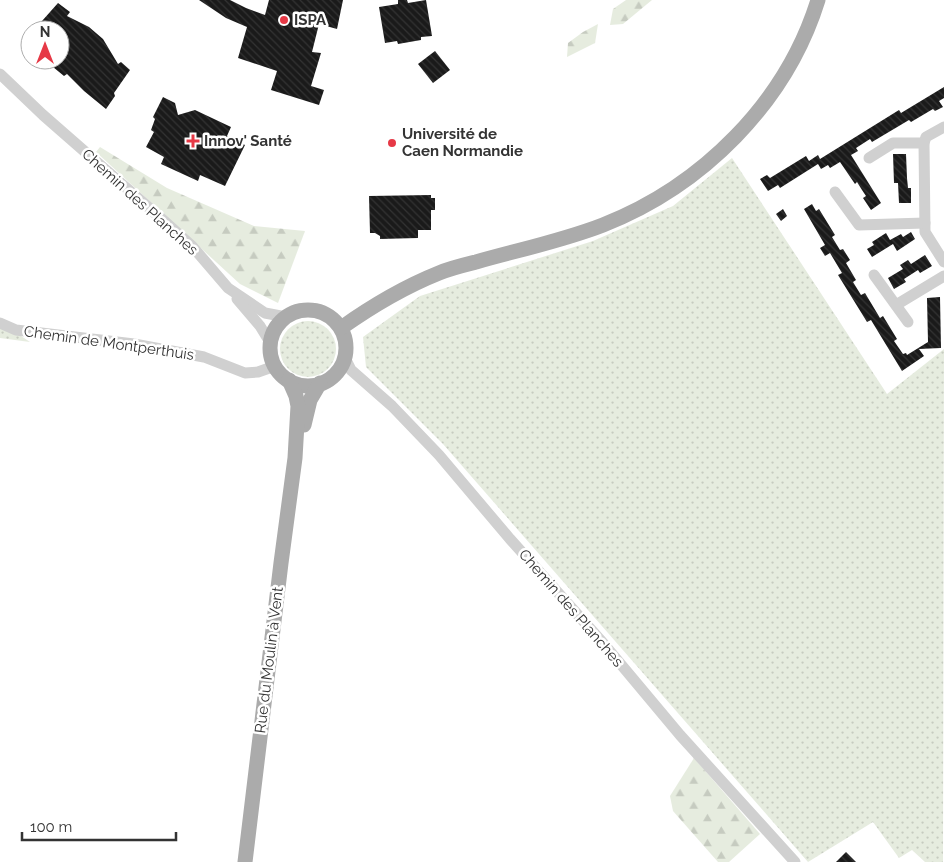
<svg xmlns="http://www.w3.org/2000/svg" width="944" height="862" viewBox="0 0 944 862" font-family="Raleway,sans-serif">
<defs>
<pattern id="grass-dots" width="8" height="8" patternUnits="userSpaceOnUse" patternTransform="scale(1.25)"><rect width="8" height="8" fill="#e6ecdf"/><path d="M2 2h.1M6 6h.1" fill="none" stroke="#c6cbc0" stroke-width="1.8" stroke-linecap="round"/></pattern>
<pattern id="forest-firs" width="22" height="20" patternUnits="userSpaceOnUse" patternTransform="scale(1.25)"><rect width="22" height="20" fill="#e6ecdf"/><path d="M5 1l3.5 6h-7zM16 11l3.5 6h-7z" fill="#c6cbc0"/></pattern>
<pattern id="building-back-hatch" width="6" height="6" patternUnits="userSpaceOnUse" patternTransform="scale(1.25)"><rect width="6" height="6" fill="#1a1a1a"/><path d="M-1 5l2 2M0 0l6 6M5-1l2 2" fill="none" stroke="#333"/></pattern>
</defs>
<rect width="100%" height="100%" fill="#fff"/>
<g fill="url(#grass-dots)">
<path d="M732,158L887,394L944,349L943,862H925L912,850L899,858L873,822L808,862L443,444L366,367L363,337L420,296L593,241L673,206Z"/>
<circle cx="308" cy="349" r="28"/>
<path d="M0,322L30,342L0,338Z"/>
</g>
<g fill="url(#forest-firs)">
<path d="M626,0H652L623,24L610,25L613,9Z"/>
<path d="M598,24L595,43L567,57L568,43L583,32Z"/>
<path d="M100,147L167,188L254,226L305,231L278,303L240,284L96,152Z"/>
<path d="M694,758L760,834L729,862H718L673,811L670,796Z"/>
</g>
<g fill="url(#building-back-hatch)">
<path d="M199,0H230L246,8L265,15L269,0H343L337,29L319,24L312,52L321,53L311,86L324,90L319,105L271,90L277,71L238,58L247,27L226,18Z"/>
<path d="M398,0H407L408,3L426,0L432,36L421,37V40L398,44L397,41L385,43L379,7L398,4Z"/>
<path d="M58,3L70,12L67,16L89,27L103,39L118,64L121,62L130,70L114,93L115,96L106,109L84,91L67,74L64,76L53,67L55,65L50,60H60V30H34Z"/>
<path d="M435,51L450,70L433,83L418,64Z"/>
<path d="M944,87V98L939,101L943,107L935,111L933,109L911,122L909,120L872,142L870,139L856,148L858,151L851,155L881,203L871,210L863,198L866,196L862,190L857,182L855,184L840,162L830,168L828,165L821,169L818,164L780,188L778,185L768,191L760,179L767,175L770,178L806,156L809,161L818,155L820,159L899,110L901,113Z"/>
<path d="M163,97L175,103L178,115L195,110L231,127L227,136L245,145L225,186L200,175L198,181L161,164L164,157L146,147L154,132L151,130L155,119L153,117Z"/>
<path d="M893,154H906L907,178L908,188H911V203H899L898,183H894Z"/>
<path d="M431,195V198H435V210H431V230H418V238L380,239V236L375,233H370L369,196Z"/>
<path d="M812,204L816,211L819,209L835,235L832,237L840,250L843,249L850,260L846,263L856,280L853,282L861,295L865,293L880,318L883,316L897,339L894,341L903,354L906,353L907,355L928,342L927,298L940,297L941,348L919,349L924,356L902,371L871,320L867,322L838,275L842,273L830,253L825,256L820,248L825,245L804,209Z"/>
<path d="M783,209L787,216L781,221L776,214Z"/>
<path d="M911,232L915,239L897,251L893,244L872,257L867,249L874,245L872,242L886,233L890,240L901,234L903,237Z"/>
<path d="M925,255L932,266L920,273L918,270L904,279L906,282L894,289L888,278L903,269L900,265L908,260L911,264Z"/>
<path d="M846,852L856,862H836Z"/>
</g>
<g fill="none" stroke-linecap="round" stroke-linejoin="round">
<g stroke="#d0d0d0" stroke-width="11">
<path d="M0,74L43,115L163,220L192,246L228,288L265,313L286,317"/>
<path d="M944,127L926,137L924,143L925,232L944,262"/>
<path d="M869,158L893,143H924"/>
<path d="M835,192L859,225L925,223"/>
<path d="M874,275L908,322"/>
<path d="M237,299L260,326L271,344"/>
<path d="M896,305L944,276"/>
<path d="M0,323L16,330L134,344L204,357L245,373L258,372L275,366"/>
<path d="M345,358L351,370L392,406L439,455L510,539L603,643L680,735L795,862"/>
</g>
<g stroke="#ababab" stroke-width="15">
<circle cx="308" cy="348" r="38"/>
<path d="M341,328C372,306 404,287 439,273C451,268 464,265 476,262C518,250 562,241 603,225C702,186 786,103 818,0"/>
<path d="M304,425L310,400L320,383"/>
<path d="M245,862L281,563L295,458L298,406L296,396L289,380"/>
</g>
</g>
<g fill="#e63946" stroke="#fff" stroke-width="2">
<circle cx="284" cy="20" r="5"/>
<path d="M190.5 133.5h5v5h5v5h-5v5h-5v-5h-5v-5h5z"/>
<circle cx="392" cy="143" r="5"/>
</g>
<g text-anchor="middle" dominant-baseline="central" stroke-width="5" stroke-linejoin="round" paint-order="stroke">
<g font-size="15" font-weight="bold" fill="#333" stroke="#fff" text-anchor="start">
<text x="294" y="20">ISPA</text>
<text x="402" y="134">Université de<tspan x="402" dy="17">Caen Normandie</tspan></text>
<text x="204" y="141">Innov' Santé</text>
</g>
<g font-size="15" fill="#333" stroke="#fff">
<text transform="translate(140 202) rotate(42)">Chemin des Planches</text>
<text transform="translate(109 343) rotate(8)">Chemin de Montperthuis</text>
<text transform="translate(571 608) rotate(49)">Chemin des Planches</text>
<text transform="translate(269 660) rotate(-83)">Rue du Moulin à Vent</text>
</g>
</g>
<g transform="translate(45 45)"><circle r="24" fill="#ffffff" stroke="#adadad"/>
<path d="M0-4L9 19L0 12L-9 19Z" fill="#e63946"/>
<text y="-8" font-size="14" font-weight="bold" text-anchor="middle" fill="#333333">N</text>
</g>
<path d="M22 832v8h154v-8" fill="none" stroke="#333333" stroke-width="2.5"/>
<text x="30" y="832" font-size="15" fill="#333333" stroke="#ffffff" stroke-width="4" paint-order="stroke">100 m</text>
</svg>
